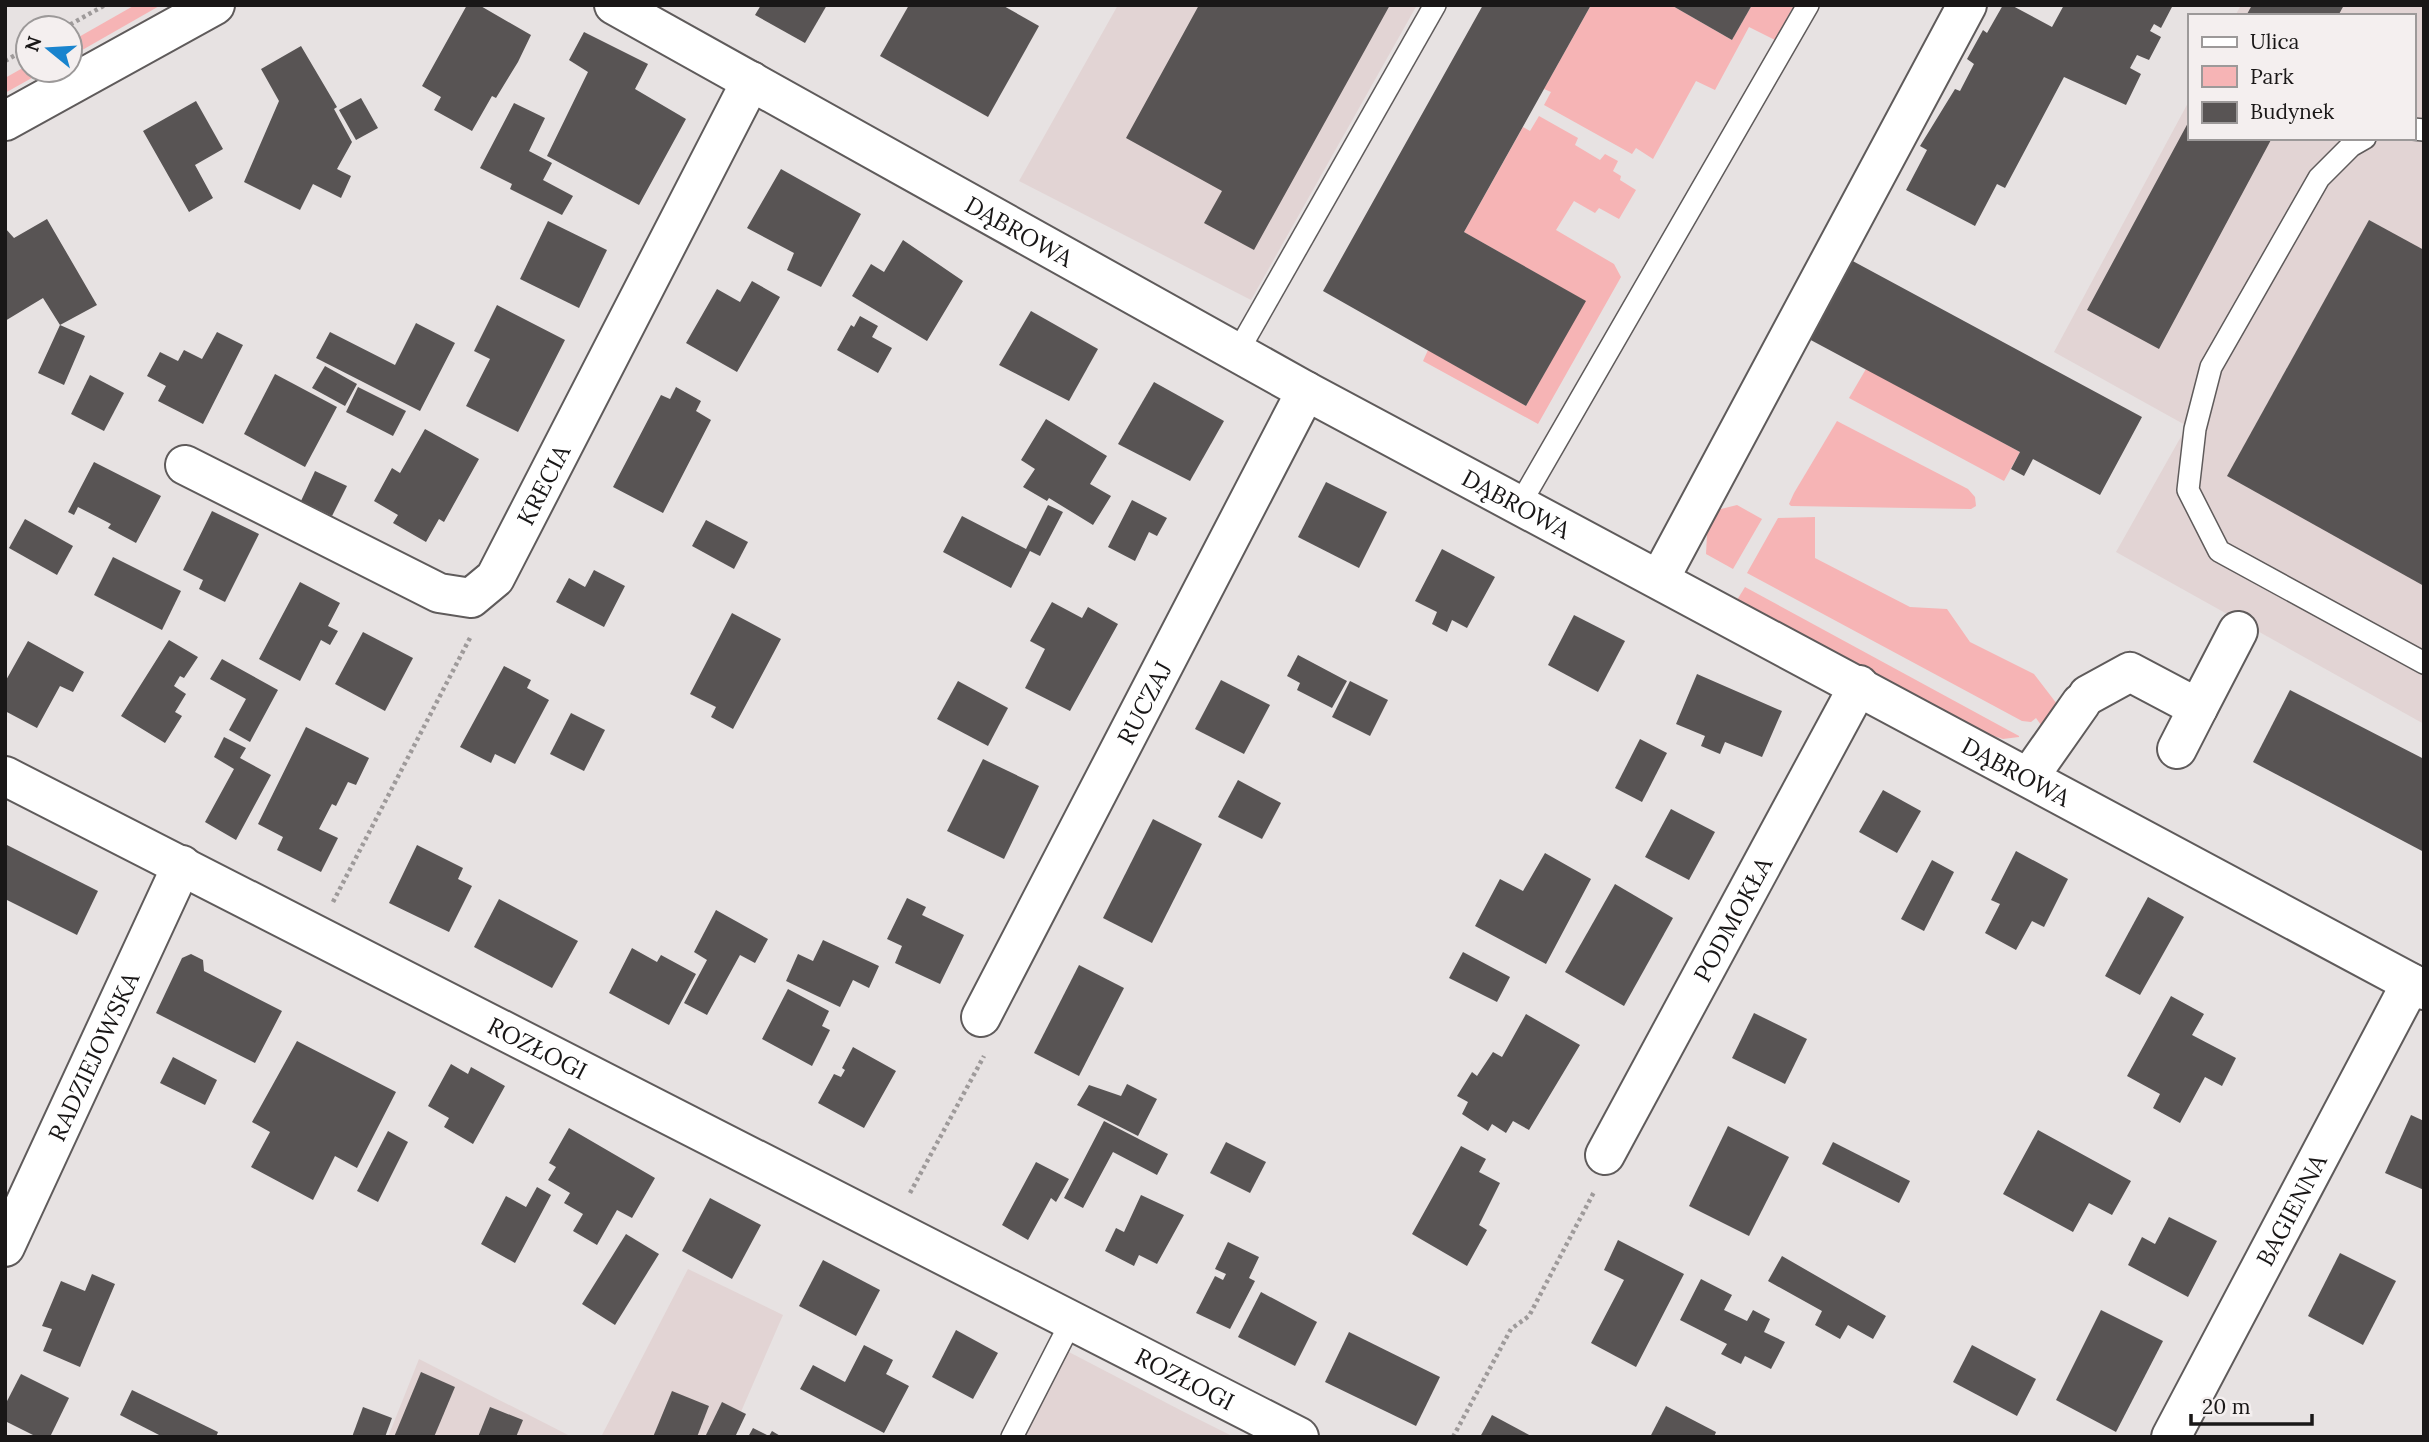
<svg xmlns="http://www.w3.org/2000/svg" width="2429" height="1442" viewBox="0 0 2429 1442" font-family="Lora,serif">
<rect width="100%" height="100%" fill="#e7e2e2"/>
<g fill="#e2d4d4">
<path d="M1118,5H1417L1251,300L1019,181Z"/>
<path d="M2241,5H2424V724L2116,552L2187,426L2054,352L2189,101V138H2413V16H2235Z"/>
<path d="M688,1269L783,1315L730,1437H601Z"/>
<path d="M1067,1351L1184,1412L1234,1437H1024Z"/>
<path d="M419,1359L572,1437H388Z"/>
</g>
<g fill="#f6b4b5">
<path d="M135,5H161L70,57V42Z"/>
<path d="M1591,5H1671L1732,40L1752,5H1794L1775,40L1749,27L1715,90L1696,81L1653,159L1636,148L1632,154L1544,105L1551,92L1544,89Z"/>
<path d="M28,65V70H46L5,93V78Z"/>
<path d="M1539,116L1578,138L1575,145L1600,160L1605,154L1618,161L1613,171L1621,176L1620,180L1636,190L1619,219L1599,208L1595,213L1574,201L1556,230L1614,264L1621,277L1538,424L1423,361L1428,350L1526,406L1585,301L1464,232L1523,127L1530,131Z"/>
<path d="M1866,369L2020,452L2004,481L1849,398Z"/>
<path d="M1837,421L1968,489L1975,497L1976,506L1971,509L1791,506L1789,504L1794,493Z"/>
<path d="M1737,505L1762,519L1733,569L1706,554L1707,534L1717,510Z"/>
<path d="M1815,517V558L1910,607L1947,609L1970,642L2034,674L2057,704L2041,725L2036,718L2031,722L2022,721L1747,573L1778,518Z"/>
<path d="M1745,587L2019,736V737L2003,739L1984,733L1737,600Z"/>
</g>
<g fill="#585454">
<path d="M467,5H479L531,35L518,62L496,98L492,96L472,131L434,110L441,97L422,86Z"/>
<path d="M761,5H827L805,43L755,15Z"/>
<path d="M909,5H1002L1039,26L988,117L880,56Z"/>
<path d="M1199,5H1390L1254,250L1204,223L1222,191L1126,138Z"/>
<path d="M1483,5H1591L1464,232L1586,301L1526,406L1323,291Z"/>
<path d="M1671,5H1752L1732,40Z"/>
<path d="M2003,5H2011L2052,27L2064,5H2173L2161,28L2154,24L2150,31L2161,37L2149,60L2137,55L2130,68L2141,74L2126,105L2064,77L2005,188L1997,184L1975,226L1906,190L1927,150L1920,146L1955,89L1960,91L1974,64L1967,59L1983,30L1987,33Z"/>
<path d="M2252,5H2344L2338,16H2246Z"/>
<path d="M584,32L648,64L635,89L686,119L639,205L547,156L588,72L569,60Z"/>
<path d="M301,46L337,107L334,109L352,142L337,169L351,176L341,198L313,184L300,210L244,182L279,101L261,69Z"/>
<path d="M361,98L378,128L356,140L339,110Z"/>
<path d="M196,101L223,149L195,165L213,198L189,212L143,131Z"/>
<path d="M514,103L545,118L529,151L552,163L543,180L573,196L562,215L510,189L512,184L480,168Z"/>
<path d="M2189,121V138H2272L2159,349L2087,310Z"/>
<path d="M781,169L861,214L821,287L787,270L794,253L747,228Z"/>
<path d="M47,219L97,305L60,325L85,336L64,385L38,373L60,325L43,298L5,321V228L14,238Z"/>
<path d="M2369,220L2424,250V586L2227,476Z"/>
<path d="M548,221L607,250L579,308L520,279Z"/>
<path d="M903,240L963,281L927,341L852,296L871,264L884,272Z"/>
<path d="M1849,259L2142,417L2100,495L2033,459L2024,476L2011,469L2020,452L1807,338Z"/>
<path d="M752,281L780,297L737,372L686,343L717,289L740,302Z"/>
<path d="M497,305L565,340L518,432L466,406L490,359L474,351Z"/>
<path d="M1031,311L1098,349L1069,401L999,365Z"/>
<path d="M860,316L878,326L872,337L892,348L878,373L837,350L851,325L854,327Z"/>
<path d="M416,323L455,343L420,411L316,358L330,332L395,365Z"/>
<path d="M217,332L243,345L203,424L158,401L166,386L147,376L160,352L178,361L184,350L202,359Z"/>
<path d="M325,366L357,384L345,406L312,388Z"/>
<path d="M275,374L337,407L305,467L244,434Z"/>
<path d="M90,375L124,393L104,431L71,414Z"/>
<path d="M1154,382L1224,421L1190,481L1118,444Z"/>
<path d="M358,387L406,411L393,436L346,412Z"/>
<path d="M676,387L701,401L696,411L711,420L663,513L613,487L661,395L670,399Z"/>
<path d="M1046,419L1107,456L1090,484L1111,496L1093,525L1049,498L1047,501L1023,487L1035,469L1021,460Z"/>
<path d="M425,429L479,459L444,522L439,519L426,542L393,523L398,515L374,501L392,468L400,473Z"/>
<path d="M94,462L161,496L136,543L108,528L111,524L78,507L74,515L68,512Z"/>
<path d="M315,471L347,486L332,516L301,501Z"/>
<path d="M1326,482L1387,512L1359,568L1298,537Z"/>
<path d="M1132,500L1167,518L1157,536L1149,532L1135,561L1108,547Z"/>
<path d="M1048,505L1063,512L1040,556L1030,551L1011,588L943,552L962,516L1026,549Z"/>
<path d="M212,511L259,534L225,602L199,589L203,580L183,570Z"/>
<path d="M25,519L73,546L57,575L9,548Z"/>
<path d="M706,520L748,542L734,569L692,546Z"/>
<path d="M1442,549L1495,577L1467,628L1452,620L1447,632L1432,624L1437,612L1415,601Z"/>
<path d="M113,557L181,591L162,630L94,595Z"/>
<path d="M594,570L625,586L604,627L556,602L569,578L585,587Z"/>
<path d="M300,582L340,603L328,626L338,631L330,645L321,640L300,681L259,659Z"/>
<path d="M1052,602L1082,618L1088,607L1118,624L1070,711L1025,688L1045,649L1030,641Z"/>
<path d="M732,613L781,639L733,729L711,717L716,707L690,694Z"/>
<path d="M1574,615L1625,641L1598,692L1548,665Z"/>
<path d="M363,632L413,658L385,711L335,684Z"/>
<path d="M169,640L198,657L184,678L180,676L174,686L186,694L175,712L182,716L165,743L121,716Z"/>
<path d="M28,641L84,672L73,692L60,686L37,728L5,711V682Z"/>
<path d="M1298,655L1347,681L1332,708L1297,690L1300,683L1287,676Z"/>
<path d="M222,659L278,690L250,742L229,730L246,699L210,679Z"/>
<path d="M504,666L531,680L527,688L549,700L515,764L495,754L491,763L460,747Z"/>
<path d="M1697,674L1782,711L1762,757L1725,742L1720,754L1701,746L1705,736L1676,724Z"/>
<path d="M1221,680L1270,705L1244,754L1195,729Z"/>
<path d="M958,681L1008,708L988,746L937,719Z"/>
<path d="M1350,681L1388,700L1370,736L1332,717Z"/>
<path d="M2290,690L2424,759V852L2253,762Z"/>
<path d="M571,713L605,730L584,771L550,754Z"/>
<path d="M306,727L369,758L356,785L348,782L336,806L332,804L319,829L338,838L321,872L277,850L283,837L258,824Z"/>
<path d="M224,737L246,748L240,758L271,775L236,840L205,822L234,769L214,757Z"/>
<path d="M1640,739L1667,753L1642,802L1615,788Z"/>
<path d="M983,759L1039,786L1004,859L947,831Z"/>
<path d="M1238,780L1281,803L1262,839L1218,817Z"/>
<path d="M1883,790L1921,811L1897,853L1859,832Z"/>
<path d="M1671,809L1715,832L1689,880L1645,857Z"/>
<path d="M1153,819L1202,844L1152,943L1103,918Z"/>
<path d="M5,844L98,891L77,935L5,899Z"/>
<path d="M417,845L463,868L458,879L472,886L449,932L389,903Z"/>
<path d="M2016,851L2068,879L2044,927L2032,921L2016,950L1985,933L2000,904L1991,900Z"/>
<path d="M1545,853L1591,879L1546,964L1475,926L1500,879L1523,891Z"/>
<path d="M1932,860L1954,872L1924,931L1901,919Z"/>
<path d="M1615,884L1673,918L1624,1006L1565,972Z"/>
<path d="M2148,897L2184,917L2140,995L2105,976Z"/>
<path d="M907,898L926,907L922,915L964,935L940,984L895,963L902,946L887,939Z"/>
<path d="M499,899L578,941L552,988L474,947Z"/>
<path d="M716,910L768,939L755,963L740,955L707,1015L684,1003L707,960L694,952Z"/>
<path d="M823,940L879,966L869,988L853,980L840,1007L786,981L798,954L813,961Z"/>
<path d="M632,948L657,962L661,955L696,974L669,1025L609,993Z"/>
<path d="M1463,952L1510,977L1497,1002L1449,978Z"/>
<path d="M191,954L203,960L204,971L282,1011L255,1063L156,1013L182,958Z"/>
<path d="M1079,965L1124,988L1079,1076L1034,1053Z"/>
<path d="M788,989L829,1011L822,1026L830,1030L812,1066L762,1039Z"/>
<path d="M2171,996L2204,1014L2192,1035L2236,1058L2222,1086L2205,1077L2180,1123L2153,1108L2160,1094L2127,1076Z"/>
<path d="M1754,1013L1807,1039L1785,1084L1732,1058Z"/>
<path d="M1526,1014L1580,1045L1529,1130L1513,1121L1506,1133L1492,1124L1488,1131L1462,1114L1468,1102L1457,1096L1472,1072L1477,1076L1493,1052L1502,1057Z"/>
<path d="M297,1041L396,1092L357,1168L335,1156L313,1200L251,1167L270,1132L252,1122Z"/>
<path d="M853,1047L896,1071L864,1128L818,1103L834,1074L841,1077L845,1070L842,1068Z"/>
<path d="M173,1057L217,1080L205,1105L160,1083Z"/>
<path d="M451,1064L468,1074L471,1067L505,1086L473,1144L444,1127L449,1118L428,1106Z"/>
<path d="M1127,1084L1157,1099L1138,1136L1077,1105L1089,1085L1121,1096Z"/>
<path d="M2411,1115L2424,1121V1190L2385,1173Z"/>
<path d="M1104,1121L1168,1154L1157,1175L1113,1152L1083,1208L1064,1198Z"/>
<path d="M1728,1126L1789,1157L1749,1236L1689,1206Z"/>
<path d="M569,1128L655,1178L632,1218L617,1210L597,1245L573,1231L583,1214L564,1203L570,1193L548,1180L556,1167L549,1163Z"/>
<path d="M2038,1130L2131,1181L2112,1215L2089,1203L2073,1232L2003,1194Z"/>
<path d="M388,1131L408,1142L378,1202L357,1191Z"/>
<path d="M1226,1142L1266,1162L1250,1193L1210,1173Z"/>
<path d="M1833,1142L1910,1181L1899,1203L1822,1164Z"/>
<path d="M1461,1146L1486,1159L1479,1172L1500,1183L1479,1225L1487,1230L1467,1266L1412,1234Z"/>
<path d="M1036,1162L1069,1179L1056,1202L1051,1198L1028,1240L1002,1225Z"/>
<path d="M537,1187L551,1195L515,1263L481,1244L506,1196L526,1207Z"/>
<path d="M1141,1195L1184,1215L1157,1264L1139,1255L1134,1266L1105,1251L1116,1228L1124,1232Z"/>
<path d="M710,1198L761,1225L732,1279L682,1251Z"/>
<path d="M2169,1217L2217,1241L2188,1297L2128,1265L2142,1237L2155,1244Z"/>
<path d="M626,1234L659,1254L615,1325L582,1304Z"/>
<path d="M1618,1240L1684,1274L1636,1367L1591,1343L1624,1280L1604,1270Z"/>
<path d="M1228,1242L1259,1257L1249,1278L1255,1281L1230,1329L1196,1313L1215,1276L1223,1280L1226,1274L1215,1269Z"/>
<path d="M2340,1253L2396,1281L2363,1345L2308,1316Z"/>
<path d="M1782,1256L1886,1316L1873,1339L1848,1325L1840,1339L1815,1325L1822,1311L1768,1281Z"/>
<path d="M823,1260L880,1290L856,1336L799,1306Z"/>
<path d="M92,1274L115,1284L80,1367L43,1351L52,1329L42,1326L61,1281L85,1291Z"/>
<path d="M1701,1279L1732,1295L1724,1310L1747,1321L1753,1310L1770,1319L1764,1332L1785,1342L1771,1369L1745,1356L1741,1364L1721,1354L1727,1344L1680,1320Z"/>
<path d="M1261,1292L1317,1322L1295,1366L1238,1337Z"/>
<path d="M2101,1310L2163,1341L2116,1432L2056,1400Z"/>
<path d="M956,1330L998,1353L973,1399L932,1377Z"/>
<path d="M1349,1332L1440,1377L1416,1426L1325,1382Z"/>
<path d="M864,1345L893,1360L886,1374L909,1386L884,1433L800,1389L813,1365L845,1382Z"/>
<path d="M1972,1345L2036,1379L2017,1416L1953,1382Z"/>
<path d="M421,1372L455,1387L434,1437H394Z"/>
<path d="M21,1374L69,1398L50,1437H37L5,1421V1405Z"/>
<path d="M132,1390L218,1432L216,1437H163L120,1415Z"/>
<path d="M672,1391L709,1406L697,1437H653Z"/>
<path d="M722,1402L746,1414L735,1437H705Z"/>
<path d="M1666,1406L1716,1432L1714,1437H1650Z"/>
<path d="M363,1407L392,1418L385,1437H352Z"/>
<path d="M490,1407L523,1420L516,1437H478Z"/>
<path d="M1492,1415L1533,1437H1480Z"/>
<path d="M753,1428L769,1436L772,1431L782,1437H748Z"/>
</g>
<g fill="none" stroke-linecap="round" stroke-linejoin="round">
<defs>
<g id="service">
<path d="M2413,129L2424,130"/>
<path d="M2365,138L2351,146L2319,178L2211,367L2195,429L2188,490L2219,551L2424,663"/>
<path d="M1237,353L1435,5"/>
<path d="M1520,504L1808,5"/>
<path d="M1012,1437L1072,1320"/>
</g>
<g id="minor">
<path id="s1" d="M614,5L1306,391L2424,990"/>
<path id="s2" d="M185,465L439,593L471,598L495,578L751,81"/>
<path d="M1660,578L1967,5"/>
<path d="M2088,695L2130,672L2198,708L2238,631"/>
<path d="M2177,749L2198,708"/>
<path id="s3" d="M5,776L1299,1437"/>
<path d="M2029,777L2081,703"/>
<path id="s4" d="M981,1017L1306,391"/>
<path id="s5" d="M1605,1155L1859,685"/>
<path id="s6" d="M5,1247L182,865"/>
<path id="s7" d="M2171,1437L2411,983"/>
</g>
<path id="tertiary" d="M5,121L215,5"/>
</defs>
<use href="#service" stroke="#5f5b5b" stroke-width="24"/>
<use href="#minor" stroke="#5f5b5b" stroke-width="42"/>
<use href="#tertiary" stroke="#5f5b5b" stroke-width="42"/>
<g stroke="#9e9a9a" stroke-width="4.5" stroke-dasharray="3.5 3.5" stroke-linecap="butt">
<path d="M64,28L105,5"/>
<path d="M5,61L28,48"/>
<path d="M333,902L471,636"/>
<path d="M910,1193L984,1056"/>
<path d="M1453,1437L1511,1329L1529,1316L1594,1192"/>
</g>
<use href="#service" stroke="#fff" stroke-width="21"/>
<use href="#minor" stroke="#fff" stroke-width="38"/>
<use href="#tertiary" stroke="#fff" stroke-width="38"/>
</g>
<g text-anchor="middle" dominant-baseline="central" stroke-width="7" stroke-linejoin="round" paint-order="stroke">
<g font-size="24" fill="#191717" stroke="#f4efef">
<text stroke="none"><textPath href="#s1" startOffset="464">DĄBROWA</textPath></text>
<text stroke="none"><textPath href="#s2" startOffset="453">KRECIA</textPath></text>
<text stroke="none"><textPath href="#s1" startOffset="1031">DĄBROWA</textPath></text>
<text stroke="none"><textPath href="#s4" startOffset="354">RUCZAJ</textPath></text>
<text stroke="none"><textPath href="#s1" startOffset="1598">DĄBROWA</textPath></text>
<text stroke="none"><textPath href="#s5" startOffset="268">PODMOKŁA</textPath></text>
<text stroke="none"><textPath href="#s3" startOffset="598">ROZŁOGI</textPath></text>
<text stroke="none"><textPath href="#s6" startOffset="210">RADZIEJOWSKA</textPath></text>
<text stroke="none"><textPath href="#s7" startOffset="257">BAGIENNA</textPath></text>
<text stroke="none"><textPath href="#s3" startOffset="1325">ROZŁOGI</textPath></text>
</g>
</g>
<rect width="2429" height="1442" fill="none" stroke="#191717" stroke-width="14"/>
<rect x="2188" y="14" width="228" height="126" fill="#f4efef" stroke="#9c9999" stroke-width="2"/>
<rect x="2202" y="37" width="35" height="10" fill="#ffffff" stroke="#9c9999" stroke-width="2"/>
<text x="2250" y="49" font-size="21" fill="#191717">Ulica</text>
<rect x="2202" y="66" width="35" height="21" fill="#f6b4b5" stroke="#9c9999" stroke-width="2"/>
<text x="2250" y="84" font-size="21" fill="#191717">Park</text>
<rect x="2202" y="102" width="35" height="21" fill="#585454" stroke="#9c9999" stroke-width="2"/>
<text x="2250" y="119" font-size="21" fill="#191717">Budynek</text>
<g transform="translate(49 49) rotate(288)"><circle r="33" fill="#f4efef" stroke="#9c9999" stroke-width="2"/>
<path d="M0-5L12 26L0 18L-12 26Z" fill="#1984ce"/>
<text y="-10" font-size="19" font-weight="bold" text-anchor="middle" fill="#191717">N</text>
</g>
<path d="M2191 1414v10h121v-10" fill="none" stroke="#191717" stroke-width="3.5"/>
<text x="2202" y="1414" font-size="21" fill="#191717" stroke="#f4efef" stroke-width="5" paint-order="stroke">20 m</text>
</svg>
